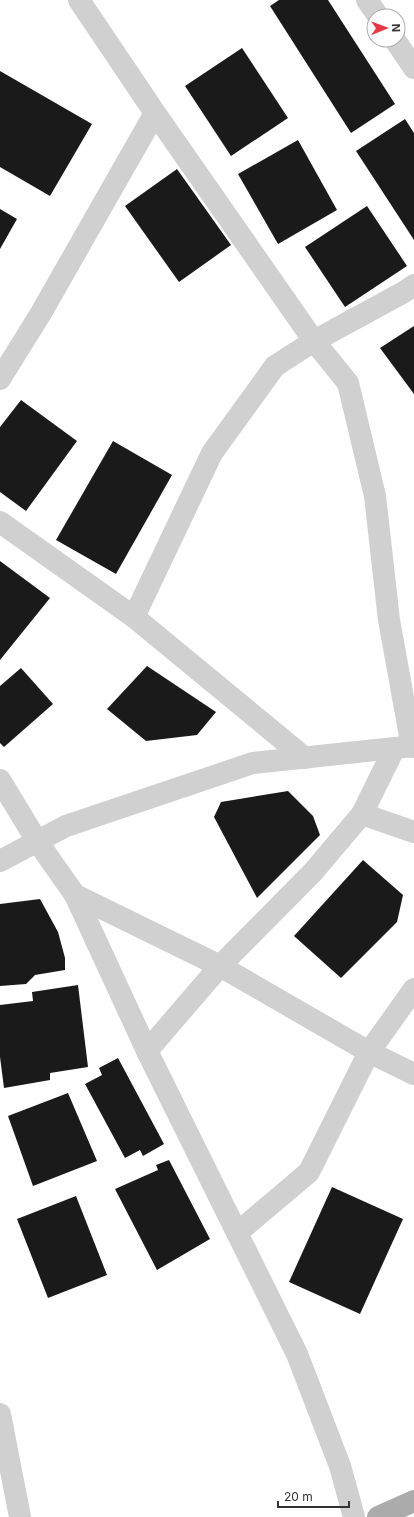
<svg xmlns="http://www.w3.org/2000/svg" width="414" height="1517" viewBox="0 0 414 1517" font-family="Inter,sans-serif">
<rect width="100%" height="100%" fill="#fff"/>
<g fill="#1a1a1a">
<path d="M279,0H328L395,104L351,133L270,6Z"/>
<path d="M242,48L288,118L231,156L185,86Z"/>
<path d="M0,71L92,124L50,196L0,167Z"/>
<path d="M405,119L414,133V240L356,151Z"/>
<path d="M298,140L337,210L278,244L238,174Z"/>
<path d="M177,169L231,245L179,282L125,206Z"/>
<path d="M367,206L407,266L345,307L305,247Z"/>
<path d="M0,209L17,219L0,249Z"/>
<path d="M414,326V394L380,348Z"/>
<path d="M21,400L77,441L26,511L0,492V427Z"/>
<path d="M113,441L172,475L116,574L56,540Z"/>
<path d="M0,561L50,598L0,660Z"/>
<path d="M147,666L216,712L197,735L146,741L107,709Z"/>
<path d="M21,668L53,704L4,747L0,743V686Z"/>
<path d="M288,791L313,816L320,835L257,898L214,817L221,802Z"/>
<path d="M363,860L403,895L397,922L341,978L294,936Z"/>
<path d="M40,899L58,932L65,958V970L35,975L26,984L0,986V904Z"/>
<path d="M78,985L88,1067L50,1073V1080L4,1088L0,1057V1005L33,1001L32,992Z"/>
<path d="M118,1058L164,1144L143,1156L140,1150L125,1158L85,1084L102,1075L99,1068Z"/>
<path d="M68,1093L97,1161L33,1186L8,1116Z"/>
<path d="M169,1160L210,1239L157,1270L115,1189L158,1170L156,1165Z"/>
<path d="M332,1187L403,1219L360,1314L289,1282Z"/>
<path d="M76,1196L107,1275L48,1298L17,1219Z"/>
</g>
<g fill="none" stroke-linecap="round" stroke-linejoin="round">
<g stroke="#d0d0d0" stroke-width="22">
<path d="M79,0L155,113L314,341L348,383L375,496L389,620L412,747"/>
<path d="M367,0L378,16"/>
<path d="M395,40L414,68"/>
<path d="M0,379L41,313L155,113"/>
<path d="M0,522L134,617L305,758"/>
<path d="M134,617L212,453L275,366L314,341L404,292L414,285"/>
<path d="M0,780L37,841L75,895L220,966L369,1052L414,1074"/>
<path d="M362,814L414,832"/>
<path d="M0,861L66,826L253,763L414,746"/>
<path d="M75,895L147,1051L297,1354L340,1466L354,1517"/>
<path d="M147,1051L220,966L313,872L362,814L394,749"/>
<path d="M237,1233L309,1172L369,1052L414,989"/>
<path d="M0,1414L20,1517"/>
</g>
<path stroke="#ababab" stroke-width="22" d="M378,1517L414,1501"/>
</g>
<g transform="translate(386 28) rotate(89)"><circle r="19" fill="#ffffff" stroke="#adadad"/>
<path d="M0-3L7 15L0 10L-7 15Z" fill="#e63946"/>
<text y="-6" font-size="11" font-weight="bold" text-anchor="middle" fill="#333333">N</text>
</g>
<path d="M278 1501v6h71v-6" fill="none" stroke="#333333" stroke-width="2"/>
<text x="284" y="1501" font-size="12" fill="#333333" stroke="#ffffff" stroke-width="3" paint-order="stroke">20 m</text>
</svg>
